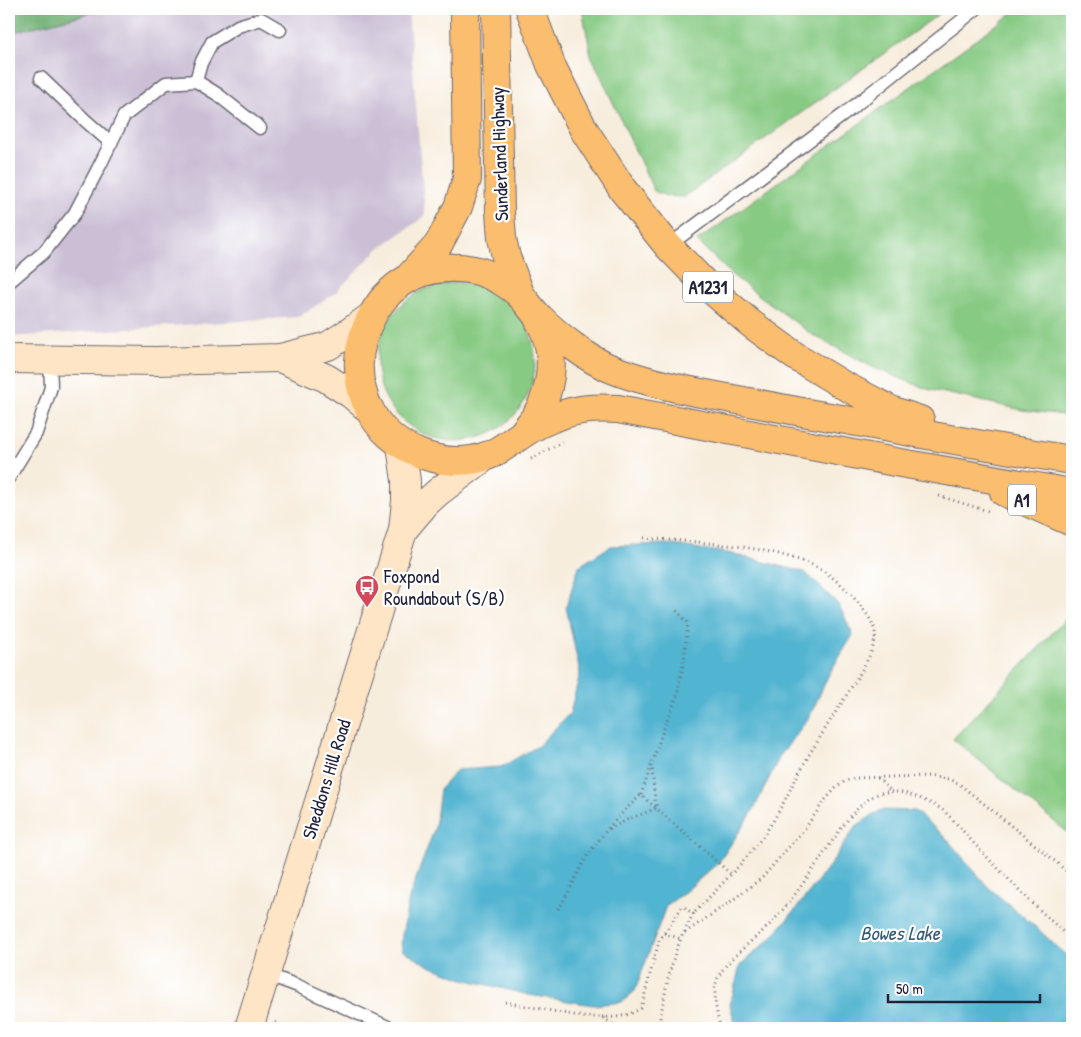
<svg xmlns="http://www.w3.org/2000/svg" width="1081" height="1037" viewBox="0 0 1081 1037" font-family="'Patrick Hand',sans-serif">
<rect width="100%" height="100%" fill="#fff"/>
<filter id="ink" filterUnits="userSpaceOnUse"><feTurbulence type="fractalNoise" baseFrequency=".02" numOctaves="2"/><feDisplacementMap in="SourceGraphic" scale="10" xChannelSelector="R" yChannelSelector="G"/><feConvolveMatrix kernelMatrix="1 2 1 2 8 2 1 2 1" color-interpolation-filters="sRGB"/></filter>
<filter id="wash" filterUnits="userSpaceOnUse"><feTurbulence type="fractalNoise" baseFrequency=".0096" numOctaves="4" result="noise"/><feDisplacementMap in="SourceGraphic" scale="20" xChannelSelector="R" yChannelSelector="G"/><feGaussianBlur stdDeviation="1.12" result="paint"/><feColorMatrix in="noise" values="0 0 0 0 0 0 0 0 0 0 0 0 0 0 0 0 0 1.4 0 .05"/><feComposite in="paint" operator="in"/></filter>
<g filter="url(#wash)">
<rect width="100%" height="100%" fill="#f7eddd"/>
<path fill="#cbbfd5" d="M107,9H408L425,216L377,250L334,294L298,317L9,337V33Z"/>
<g fill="#87ca83" stroke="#54765f">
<path d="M582,9H946L684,197L666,196L654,191L591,55Z"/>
<path d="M1018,9H1072V416L1022,410L927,389L874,368L811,334L732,275L697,241Z"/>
<circle cx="456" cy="362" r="79"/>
<path d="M1072,612V836L953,739Z"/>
</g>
<path fill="#6dae71" stroke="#486856" d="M9,9H107L9,33Z"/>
<g fill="#51b4d0" stroke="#3a6b86">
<path d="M666,544L728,553L805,572L839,605L853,635L829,674L810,716L780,756L753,811L719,862L686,891L666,906L635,991L622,1002L593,1005L529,995L463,979L429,966L402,950L401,941L409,898L435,827L440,789L457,770L501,767L538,746L570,713L580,673L566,607L579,566L611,546Z"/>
<path d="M881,810L915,811L945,837L989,888L1038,929L1072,961V1028H736L730,1005L740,965L770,939L796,909L830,865L856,826Z"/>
</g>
</g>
<g filter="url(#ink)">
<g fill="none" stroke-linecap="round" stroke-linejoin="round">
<defs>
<g id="lane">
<path d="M41,78L86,121L111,143"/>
<path d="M196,81L201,63L212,42L238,26L261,19L280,30"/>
<path d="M668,246L843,115L976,9"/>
<path d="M9,282L44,252L75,213L100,165L124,116L166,83L196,81L217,94L260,128"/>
<path d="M9,477L36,433L51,387L50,359"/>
<path d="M266,974L298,986L390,1028"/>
</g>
<g id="secondary">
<path d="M280,358L326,378L351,394L370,410"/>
<path d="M9,359L156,361L280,358L328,346L351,331L372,316"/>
<path d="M403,530L426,503L438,492L486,456"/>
<path d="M249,1028L403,530L406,501V481L401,445"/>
</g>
<g id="highway">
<path d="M496,9L500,212L502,238L506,257L521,296"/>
<path d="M530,9L551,65L584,130L623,190L668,246L707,286L750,323L795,356L843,385L893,411L920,420"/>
<path d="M410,276L438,245L458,207L467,179L465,9"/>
<path d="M523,433C527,427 533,421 537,414C550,393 555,362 547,338C545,330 540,323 537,316"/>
<path d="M1072,460C982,446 892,428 802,412C770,406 738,400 706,394C674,388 642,381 612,369C588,360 556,334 538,316C532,310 528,304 523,298C512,286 490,273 474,270C432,262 393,277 372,316C356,346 354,378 369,409C390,450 443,471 487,456C500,451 509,443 521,435C531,428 545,421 556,417C578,408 595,408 618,409L895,462L1072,493"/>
<path d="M1004,492L1072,522"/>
</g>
</defs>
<use href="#lane" stroke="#6d6974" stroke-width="15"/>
<use href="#secondary" stroke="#6d6974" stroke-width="30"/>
<use href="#highway" stroke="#6d6974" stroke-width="30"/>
<g stroke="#6d6974" stroke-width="3" stroke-dasharray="1 4" stroke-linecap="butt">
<path d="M531,459L562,442"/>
<path d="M939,496L988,511"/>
<path d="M644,538C689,542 734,543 779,554C792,558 806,561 818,568C834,577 848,590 860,605C867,614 877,626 875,639C872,656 857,678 848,693C837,710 826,727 816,744C799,769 788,797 772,823C750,857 721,885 693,914"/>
<path d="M878,778L891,791"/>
<path d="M641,795L665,725L677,696L684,660L688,623L676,610"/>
<path d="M609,829L627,820L657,808L655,800L652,768"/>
<path d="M558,909C570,893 577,872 588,855C603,833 621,813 641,795L731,874"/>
<path d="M664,933L681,939"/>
<path d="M505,1002L584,1017H602L618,1028"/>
<path d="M602,1017C617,1018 629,1016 641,1008L659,941L683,906L693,914L684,932"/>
<path d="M275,1022L286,1028"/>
<path d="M658,1028L668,979L675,953L683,934L730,902L762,878L806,827L825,800L837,787L845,781L855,778L929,776L948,779L958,783L1050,857L1072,876"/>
<path d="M720,1028C717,1012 712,996 717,980C724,960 759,937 774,920C792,900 807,878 822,856C836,836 852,809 873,796C882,791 893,791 903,793C913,795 937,805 944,811C958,824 970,840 983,853C1012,883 1041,912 1072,940"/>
</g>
<use href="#lane" stroke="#fff" stroke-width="12"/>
<use href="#secondary" stroke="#fde5c5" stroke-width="28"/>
<use href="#highway" stroke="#fbbd6e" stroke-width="28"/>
</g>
</g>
<defs>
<symbol id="bus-pin" viewBox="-11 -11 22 30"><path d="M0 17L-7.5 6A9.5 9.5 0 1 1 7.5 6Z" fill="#d1495b" stroke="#fff"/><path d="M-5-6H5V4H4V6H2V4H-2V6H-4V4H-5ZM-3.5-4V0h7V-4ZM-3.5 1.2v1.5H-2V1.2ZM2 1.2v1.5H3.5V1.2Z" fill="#fff"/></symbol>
</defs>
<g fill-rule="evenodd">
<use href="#bus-pin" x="353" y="573" width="28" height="38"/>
</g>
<g text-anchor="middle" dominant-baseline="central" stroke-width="4.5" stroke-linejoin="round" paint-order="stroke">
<g fill="#fff" stroke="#646476" stroke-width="1">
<rect x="683" y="271.5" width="50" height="31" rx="4"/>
<rect x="1008" y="484.5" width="28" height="31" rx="4"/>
</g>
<g font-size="18" font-weight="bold" fill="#22223b">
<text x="708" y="287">A1231</text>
<text x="1022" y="500">A1</text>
</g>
<g font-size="19" fill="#22223b" stroke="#fff">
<text transform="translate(499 154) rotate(-92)">Sunderland Highway</text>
<text transform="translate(326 779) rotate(-73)">Sheddons Hill Road</text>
</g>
<g font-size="19" fill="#22223b" stroke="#fff" text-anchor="start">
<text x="384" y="576">Foxpond<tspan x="384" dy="22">Roundabout (S/B)</tspan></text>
</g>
<g font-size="20" font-style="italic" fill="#355c77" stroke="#fff">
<text x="900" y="932">Bowes Lake</text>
</g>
</g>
<rect width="1081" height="1037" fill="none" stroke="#fff" stroke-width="30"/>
<path d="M888 994v8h152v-8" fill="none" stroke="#22223b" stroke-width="2.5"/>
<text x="896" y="994" font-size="15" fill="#22223b" stroke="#ffffff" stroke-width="4" paint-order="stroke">50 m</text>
</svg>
